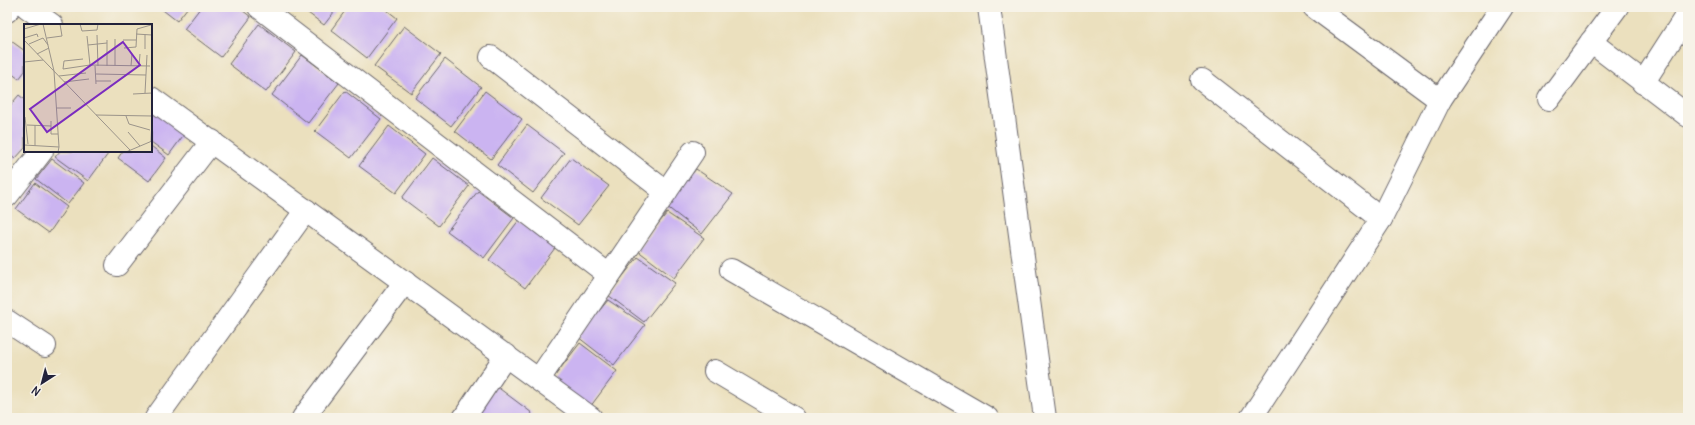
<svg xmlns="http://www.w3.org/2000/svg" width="1695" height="425" viewBox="0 0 1695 425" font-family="Delius,sans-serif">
<rect width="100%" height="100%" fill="#f7f3e8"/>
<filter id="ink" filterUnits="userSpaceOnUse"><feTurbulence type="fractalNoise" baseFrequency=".025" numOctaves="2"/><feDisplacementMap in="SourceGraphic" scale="8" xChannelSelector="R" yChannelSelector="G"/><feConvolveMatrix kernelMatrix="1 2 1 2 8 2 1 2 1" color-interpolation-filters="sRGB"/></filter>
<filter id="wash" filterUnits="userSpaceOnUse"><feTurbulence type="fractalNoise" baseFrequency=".012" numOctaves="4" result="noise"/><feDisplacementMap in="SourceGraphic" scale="16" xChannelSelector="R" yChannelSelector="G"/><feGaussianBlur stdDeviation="0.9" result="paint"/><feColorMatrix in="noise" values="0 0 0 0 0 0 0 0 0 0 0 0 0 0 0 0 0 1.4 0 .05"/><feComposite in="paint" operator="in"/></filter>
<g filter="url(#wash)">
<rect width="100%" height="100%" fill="#ebe0be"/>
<g id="blocks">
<g fill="#cbb4f1">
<path d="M159,7H188L177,21Z"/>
<path d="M201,7H238L251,17L221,57L184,29Z"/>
<path d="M300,7H338L324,25Z"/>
<path d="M348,7H383L397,18L367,58L331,30Z"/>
<path d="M259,24L296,52L266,92L229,64Z"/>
<path d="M404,26L441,54L411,93L374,66Z"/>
<path d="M7,38L25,51V71L19,79L7,70Z"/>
<path d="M302,55L339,83L308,123L272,95Z"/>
<path d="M445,59L481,87L451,126L415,98Z"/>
<path d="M345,91L381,119L351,158L315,131Z"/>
<path d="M485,91L522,119L491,159L455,131Z"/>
<path d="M19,95L25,100V148L15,159L7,153V109Z"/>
<path d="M156,111L185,133L169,155L151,142V119Z"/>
<path d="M527,125L564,153L533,193L497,165Z"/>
<path d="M389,126L425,154L396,193L359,166Z"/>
<path d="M151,146L166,158L149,181L118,158L123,151H151Z"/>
<path d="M60,151H104L108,154L88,181L55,157Z"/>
<path d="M432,158L469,186L439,226L402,198Z"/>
<path d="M571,158L609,186L578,225L541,198Z"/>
<path d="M52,159L84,183L68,204L36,179Z"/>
<path d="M696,169L733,194L702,234L666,206Z"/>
<path d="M35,183L67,207L49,233L16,209Z"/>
<path d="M478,191L514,218L484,258L447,231Z"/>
<path d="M667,213L704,238L674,278L637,250Z"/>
<path d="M519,220L555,248L525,288L489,260Z"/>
<path d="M638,257L675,283L644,322L608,295Z"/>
<path d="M608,300L645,325L614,365L578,337Z"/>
<path d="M580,343L617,371L587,411L550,382Z"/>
<path d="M496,386L532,413L529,418H472Z"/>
</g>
</g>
</g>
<g filter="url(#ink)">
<use href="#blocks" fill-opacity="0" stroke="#686469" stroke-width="1"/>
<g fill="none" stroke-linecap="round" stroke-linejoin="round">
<defs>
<g id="street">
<path d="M27,7L52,25"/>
<path d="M259,7L609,275"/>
<path d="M989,7L1045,418"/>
<path d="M1314,7L1440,100"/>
<path d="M7,11L10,7"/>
<path d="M1591,42L1688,116"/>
<path d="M491,57L666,192"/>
<path d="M1202,80L1381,219"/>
<path d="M1643,83L1688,13"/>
<path d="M151,98L591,418"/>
<path d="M1549,99L1617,7"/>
<path d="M7,196L42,151"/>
<path d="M117,265L212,141"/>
<path d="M731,270L987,418"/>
<path d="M7,321L45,346"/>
<path d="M715,371L794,418"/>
<path d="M539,379L693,152"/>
<path d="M156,418L306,210"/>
<path d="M303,418L405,282"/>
<path d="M464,418L506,355"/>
<path d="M1251,418L1381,219L1440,100L1502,7"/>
</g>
</defs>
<use href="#street" stroke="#686469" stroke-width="24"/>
<use href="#street" stroke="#fff" stroke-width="22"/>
</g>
</g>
<g transform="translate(24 24)">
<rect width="128" height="128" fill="#ebe0be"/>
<path fill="none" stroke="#9b948a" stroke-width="1" d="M19,0L30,47L35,123M56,0L58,7L73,6L74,0M0,5L17,0M112,10L128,11M73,11L74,42M63,12L66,41L126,42M0,14L13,10L14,13M23,14L38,12L36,0M91,15V42M0,16L106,126M99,16H112M5,20L19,14L24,21M64,21L83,19M100,24L112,23L113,5L127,1M121,25V10M13,30L25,24M59,35L40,37L39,45L66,41M0,38L19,36M71,42L72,60M83,42V16M107,42L108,30M115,42L116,30M72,50L122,51M35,52L62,49M72,57H87M40,58L65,55M121,69L123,31M109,70L128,69M32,84H47M72,91L128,92M102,92L105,100L126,106M1,93L4,120M27,97V110H34M3,101L27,102M11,101V122M104,108L116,122M127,117L128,94M0,121L35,123L34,128M102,128L128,117"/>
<path fill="#7b2cbf" fill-opacity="0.15" stroke="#7b2cbf" stroke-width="2" d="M99,18L116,41L23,108L6,85Z"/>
<rect width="128" height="128" fill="none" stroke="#22223b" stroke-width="2"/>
</g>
<rect width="1695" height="425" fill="none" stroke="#f7f3e8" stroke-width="24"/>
<g transform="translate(42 383) rotate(216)" stroke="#f7f3e8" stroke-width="3" paint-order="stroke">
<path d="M0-3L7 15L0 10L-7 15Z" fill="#22223b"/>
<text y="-6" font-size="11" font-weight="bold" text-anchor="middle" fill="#22223b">N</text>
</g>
</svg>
